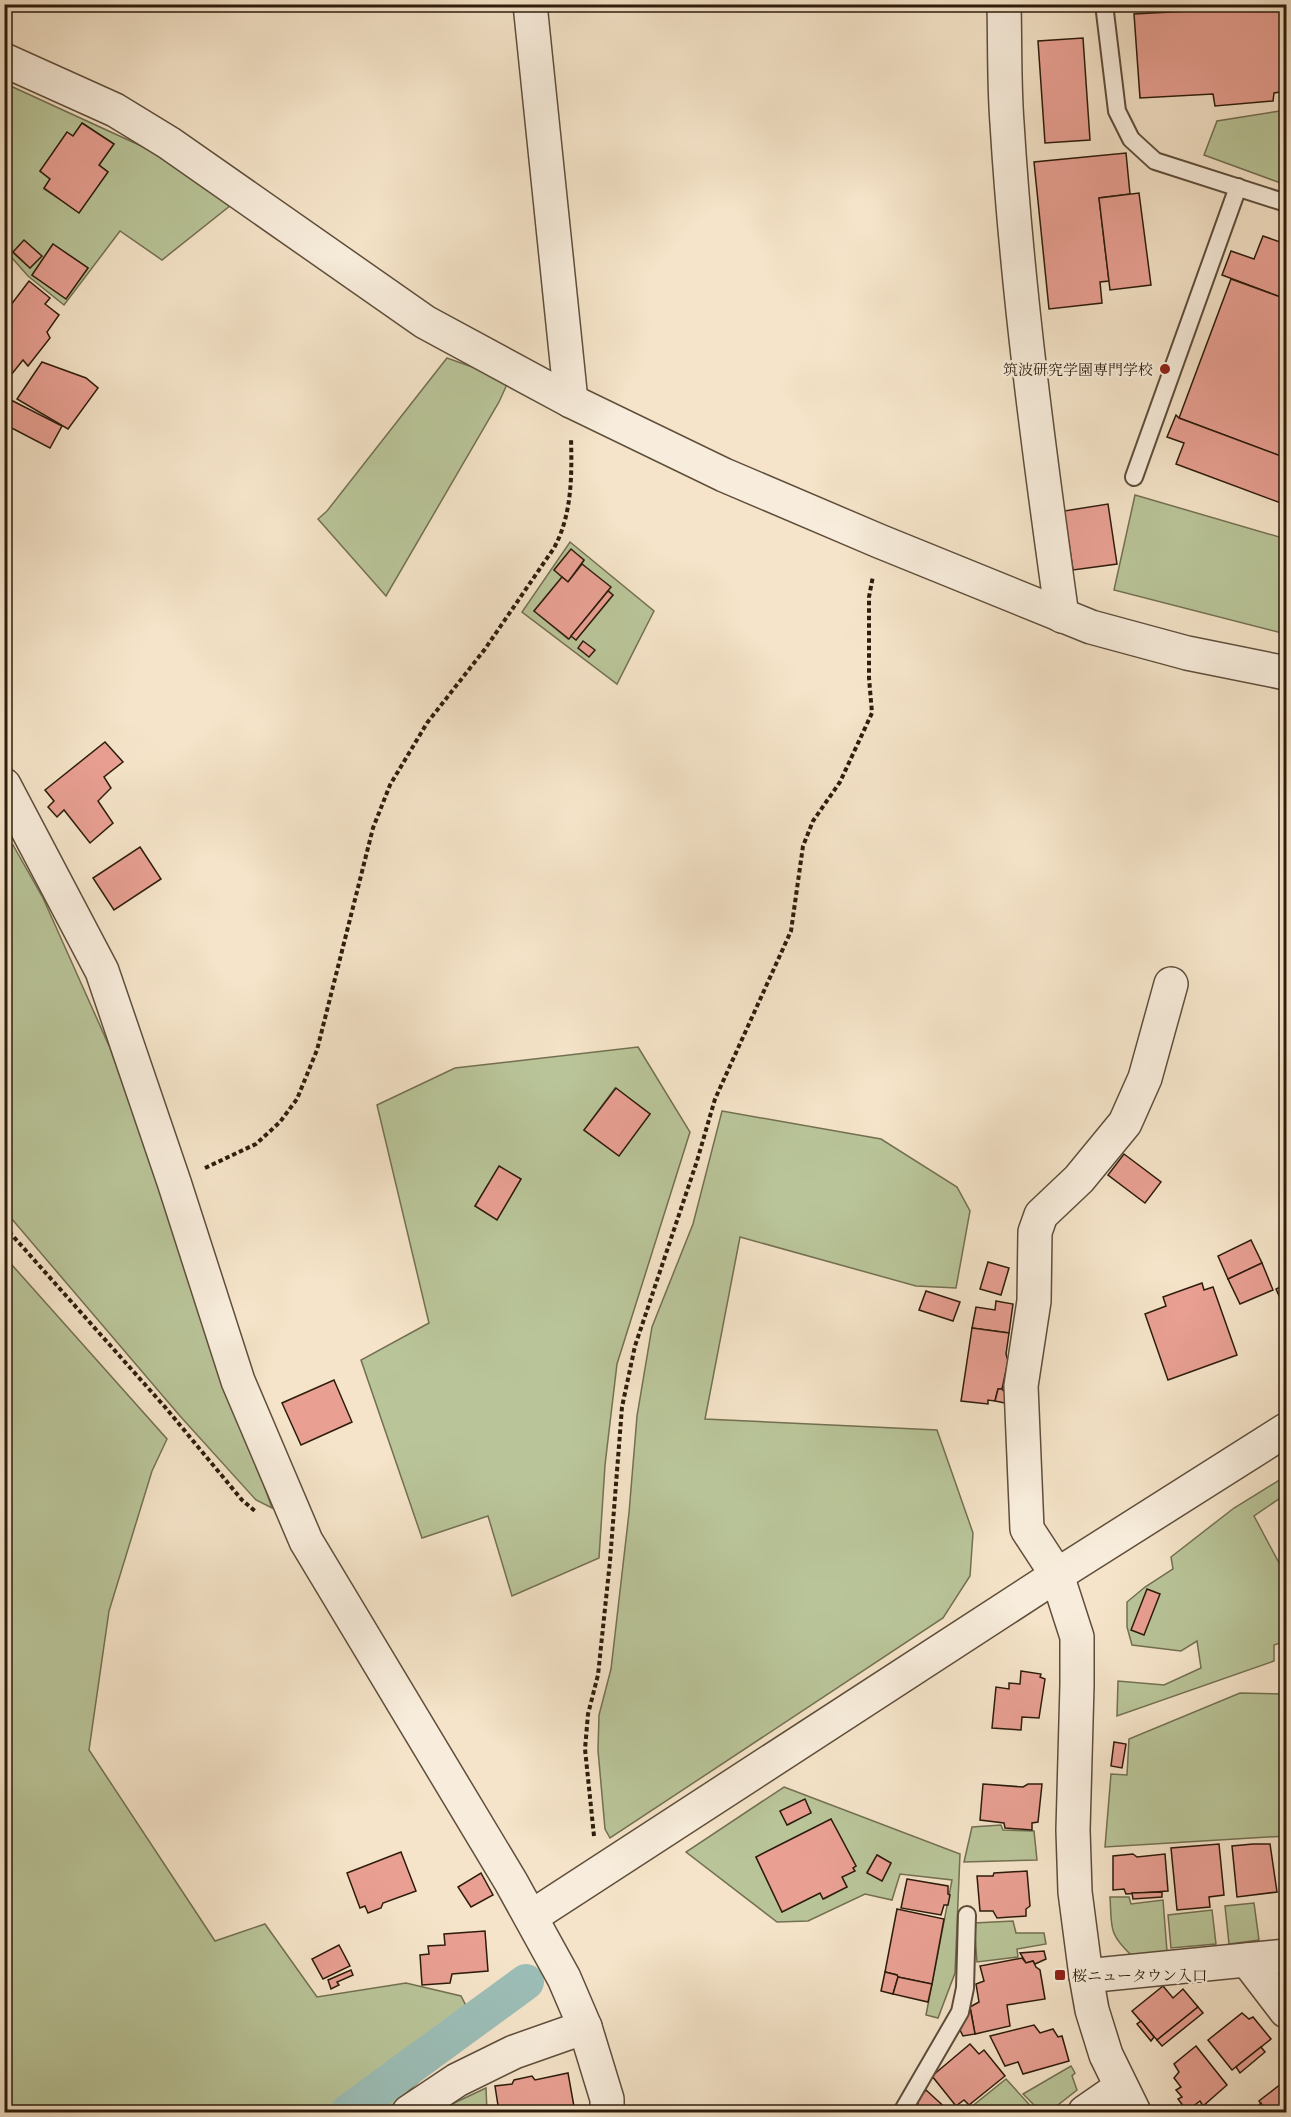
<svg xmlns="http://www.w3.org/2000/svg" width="1291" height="2117" viewBox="0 0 1291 2117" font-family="'Libre Caslon Text','Noto Serif JP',serif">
<rect width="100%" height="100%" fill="#f5e4c9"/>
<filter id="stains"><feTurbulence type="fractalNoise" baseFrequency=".00333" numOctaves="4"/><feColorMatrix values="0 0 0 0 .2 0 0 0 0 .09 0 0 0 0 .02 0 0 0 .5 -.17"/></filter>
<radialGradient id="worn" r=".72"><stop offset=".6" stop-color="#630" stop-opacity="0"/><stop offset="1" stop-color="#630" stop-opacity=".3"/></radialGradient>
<g fill="#b9c599" stroke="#737052" stroke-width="1.5" fill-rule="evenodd">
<path d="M4,83L161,155L231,205L162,260L120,231L64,305L28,276L5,250ZM82,123L114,144L99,165L108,172L79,212L44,189L50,179L40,171L67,133L73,136ZM24,241L41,256L30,268L13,253ZM53,244L88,268L66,298L32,275Z"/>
<path d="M1286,110V185L1204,155L1217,121Z"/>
<path d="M447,358L509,380L499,402L386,596L318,519L327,511Z"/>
<path d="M1135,495L1286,539V634L1114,590Z"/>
<path d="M570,542L654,611L617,684L522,612ZM571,550L584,560L582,564L613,595L576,640L571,636L568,639L534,611L562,577L554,570Z"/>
<path d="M13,845L43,898L110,1048L272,1508L256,1500L180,1416L5,1211L4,852Z"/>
<path d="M638,1047L690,1132L617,1364L605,1465L599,1558L512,1596L488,1516L422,1538L361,1360L429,1323L377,1105L455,1068ZM615,1088L650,1114L618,1155L584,1130ZM499,1167L521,1179L497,1219L475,1206Z"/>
<path d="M722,1111L881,1139L957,1187L970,1211L956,1288L916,1286L740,1237L705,1419L937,1430L973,1533L970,1576L943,1618L610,1838L605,1829L598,1750L599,1715L611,1669L629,1513L637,1416L652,1327L693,1224Z"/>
<path d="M4,1256L167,1439L152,1471L109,1611L89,1750L215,1941L265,1924L317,1997L406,1983L461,1996L477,2027L386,2112H5Z"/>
<path d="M1286,1476V1494L1254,1516L1286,1576V1641L1274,1645V1661L1117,1716L1118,1681L1164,1685L1201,1668L1197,1641L1181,1651L1132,1645L1127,1627V1602L1145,1587L1173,1569L1171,1557L1234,1508Z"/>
<path d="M1240,1693L1286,1694V1836L1105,1847L1111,1774L1127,1775L1129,1739Z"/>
<path d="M784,1787L960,1854L955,1973L938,2018L926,2015L952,1880L900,1874L892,1900L865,1894L808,1921L777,1922L686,1852ZM804,1800L811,1812L788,1825L780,1811ZM831,1819L856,1866L853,1868L854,1871L842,1877L847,1887L824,1899L820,1893L782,1912L756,1857ZM877,1855L891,1863L882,1881L867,1872Z"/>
<path d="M1001,1825L1003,1830L1034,1831L1037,1860L964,1862L972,1827Z"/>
<path d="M1110,1897H1129L1131,1904L1163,1900L1167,1951L1131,1955C1108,1933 1112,1928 1110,1897Z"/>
<path d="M1254,1903L1259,1940L1229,1944L1225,1906Z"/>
<path d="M1281,1907H1286V1937H1283Z"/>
<path d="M1212,1910L1216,1944L1171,1948L1168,1915Z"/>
<path d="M1013,1921L1016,1933H1044L1046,1944L1017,1949L1018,1957L977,1962L974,1923Z"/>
<path d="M1071,2066L1075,2073L1072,2076L1077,2090L1049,2112H1041L1023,2094Z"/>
<path d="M1006,2079L1036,2112H965Z"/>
<path d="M486,2088L487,2112H435Z"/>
</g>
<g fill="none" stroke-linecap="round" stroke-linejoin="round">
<path stroke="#9cbeb7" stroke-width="36" d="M348,2112L526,1982"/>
</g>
<g fill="#e9a093" stroke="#2d1c0c" stroke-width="1.5">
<path d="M1207,4H1286V91L1274,93L1273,101L1215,106L1213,94L1140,98L1134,14L1207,10Z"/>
<path d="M1083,38L1090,140L1045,143L1038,41Z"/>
<path d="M82,123L114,144L99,165L108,172L79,213L44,188L50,179L40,171L67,132L73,136Z"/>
<path d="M1126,153L1130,194L1099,198L1109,281L1100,282L1102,303L1049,309L1034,162Z"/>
<path d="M1139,193L1151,285L1110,290L1099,198Z"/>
<path d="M1263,236L1286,244V299L1222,275L1231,251L1254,259Z"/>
<path d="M24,240L42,256L30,268L13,252Z"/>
<path d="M53,244L88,268L66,299L32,275Z"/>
<path d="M1231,279L1286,299V458L1179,418Z"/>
<path d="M29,281L50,298L45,304L59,315L47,332L50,338L28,366L23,360L7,380L4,378V314Z"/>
<path d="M42,362L86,378L98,388L68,429L17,399Z"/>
<path d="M9,399L62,426L50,448L4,424V407Z"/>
<path d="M1176,415L1179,418L1286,458V505L1176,464L1184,443L1167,437Z"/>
<path d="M1108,504L1117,564L1073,570L1064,511Z"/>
<path d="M571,549L584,560L568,582L554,570Z"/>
<path d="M582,564L611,587L569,639L534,611L562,577L568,582Z"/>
<path d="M608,591L613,595L576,640L571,636Z"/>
<path d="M583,641L595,650L589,657L578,648Z"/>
<path d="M105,742L123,762L104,777L111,788L98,801L113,823L90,843L64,810L57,817L48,807L54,801L45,790Z"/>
<path d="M140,847L161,879L114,910L93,878Z"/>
<path d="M616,1088L650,1114L619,1156L584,1130Z"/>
<path d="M1124,1154L1161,1182L1145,1203L1108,1175Z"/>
<path d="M499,1166L521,1179L497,1220L475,1206Z"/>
<path d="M1251,1240L1262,1263L1228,1279L1218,1256Z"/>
<path d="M988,1262L1009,1268L1001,1295L980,1289Z"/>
<path d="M1262,1263L1273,1290L1240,1304L1228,1279Z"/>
<path d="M1202,1283L1204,1290L1213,1287L1237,1355L1168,1380L1145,1314L1166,1306L1163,1297Z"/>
<path d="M1286,1284V1311L1276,1289Z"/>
<path d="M926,1291L960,1302L953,1321L919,1310Z"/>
<path d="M996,1301L1013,1304L1009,1333L972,1328L976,1307L995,1310Z"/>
<path d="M972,1328L1009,1333L1006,1354L1008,1361L1002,1389H998L995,1401L988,1400V1404L961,1401Z"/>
<path d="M334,1380L352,1422L301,1445L282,1403Z"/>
<path d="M998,1389H1002L1006,1394L1005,1403L995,1401Z"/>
<path d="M1147,1589L1160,1594L1144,1635L1131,1630Z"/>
<path d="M1021,1671L1041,1674L1040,1677L1045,1679L1039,1718L1022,1717L1021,1730L992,1728L996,1687L1009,1689V1683L1020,1684Z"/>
<path d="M1114,1742L1126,1744L1122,1768L1111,1766Z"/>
<path d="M983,1784L1023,1787L1028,1784H1042L1038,1822L1032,1823V1830L1005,1828L1004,1823L980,1820Z"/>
<path d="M805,1799L811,1813L787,1825L780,1811Z"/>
<path d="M831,1819L856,1866L853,1868L855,1871L842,1877L847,1887L823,1899L820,1893L782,1912L756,1857Z"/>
<path d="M1219,1844L1224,1895L1209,1897L1210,1907L1177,1910L1171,1848Z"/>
<path d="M1253,1844H1270L1277,1892L1237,1897L1232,1846Z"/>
<path d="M401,1852L416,1891L383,1903L381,1908L368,1913L365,1906L360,1908L347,1873Z"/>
<path d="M1286,1853V1896L1283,1854Z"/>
<path d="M1133,1854L1137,1857L1165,1854L1168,1891L1126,1894L1124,1889L1113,1890V1856Z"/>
<path d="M877,1855L891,1863L882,1881L867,1873Z"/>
<path d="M1027,1871L1030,1906L1026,1909V1916L997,1918L993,1911H980L977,1876H993L994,1873Z"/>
<path d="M481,1873L493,1895L471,1907L458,1887Z"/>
<path d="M907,1879L948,1886V1894L950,1895L948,1905H944L941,1915L901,1908Z"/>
<path d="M1162,1892V1897L1133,1899L1132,1893Z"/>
<path d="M897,1909L944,1919L932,1984L898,1977L897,1975L885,1972Z"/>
<path d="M485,1931L488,1971L452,1974L450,1983L422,1985L420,1955L429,1954L428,1946L445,1945L444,1934Z"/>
<path d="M339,1945L350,1966L323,1979L312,1959Z"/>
<path d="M1044,1951L1046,1959L1035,1964L1033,1961L1026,1963L1020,1953Z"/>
<path d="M1022,1958L1026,1963L1033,1961L1036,1967L1040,1970L1045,1999L1007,2005L1010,2026L975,2034L970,2007L979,2002L976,1984L984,1981L980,1966Z"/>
<path d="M351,1970L353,1975L337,1982L339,1985L331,1989L328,1980Z"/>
<path d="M885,1972L897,1975L898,1977L893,1994L881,1991Z"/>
<path d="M898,1977L932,1984L928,2002L893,1994Z"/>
<path d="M1163,1986L1173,1998L1183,1989L1198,2007L1157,2040L1132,2011Z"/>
<path d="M970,2007L975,2034L963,2036L960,2030Z"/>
<path d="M1198,2007L1203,2013L1162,2046L1157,2040Z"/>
<path d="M1242,2013L1249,2019L1253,2017L1271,2039L1232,2070L1208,2040Z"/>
<path d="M1141,2021L1154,2037L1151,2041L1137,2024Z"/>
<path d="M1034,2025L1040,2033L1053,2029L1058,2037L1062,2036L1069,2061L1023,2074L1018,2062L1005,2066L990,2036Z"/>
<path d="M970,2044L979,2054L984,2050L1005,2076L969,2105L964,2100L956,2106L932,2076Z"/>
<path d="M1196,2046L1227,2085L1203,2106L1200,2101L1187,2111L1178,2099L1182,2097L1176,2090L1181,2087L1174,2078L1179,2072L1174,2064Z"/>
<path d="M1261,2047L1265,2052L1240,2073L1236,2067Z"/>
<path d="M568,2073L575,2112H499L495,2086L512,2084L514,2080L532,2076L535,2080Z"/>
<path d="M1286,2080V2112H1266L1259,2101Z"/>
<path d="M926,2090L950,2112H910L918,2104L916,2101Z"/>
<path d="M1261,2103L1266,2112H1256L1254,2111Z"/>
</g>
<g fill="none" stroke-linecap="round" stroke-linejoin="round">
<defs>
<g id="service">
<path d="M1104,4L1117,111L1131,139L1155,161L1286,203"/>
<path d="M1134,477L1238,187"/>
<path d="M902,2112L960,2012L965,1988L967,1915"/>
</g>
<g id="minor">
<path d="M530,4L571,401"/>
<path d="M1004,4C1005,44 1004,84 1007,123C1017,288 1039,452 1062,616"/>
<path d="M4,60L115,110L169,143L425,322L571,401L724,475L879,541L1091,627L1187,653L1286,673"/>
<path d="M4,785L102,971L174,1182L238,1381L306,1541L511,1882L564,1978L585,2027L607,2099V2112"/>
<path d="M1057,1575L1027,1529L1021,1386L1034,1301L1035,1232L1041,1215L1079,1179L1125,1123L1145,1078L1171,984"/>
<path d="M1247,1960L1286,2011"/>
<path d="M1086,1976L1286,1956"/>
<path d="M409,2112L457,2080L514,2052L585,2027"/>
<path d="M1085,2112L1121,2087"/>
</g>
<g id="tertiary">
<path d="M1057,1575L1077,1637V1685L1073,1830L1075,1892L1086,1976L1092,2010L1106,2055L1134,2112"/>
<path d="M531,1917L1057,1575L1286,1430"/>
</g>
</defs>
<use href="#service" stroke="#5f4e3b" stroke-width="20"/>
<use href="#minor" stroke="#5f4e3b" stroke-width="36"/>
<use href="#tertiary" stroke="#5f4e3b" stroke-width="36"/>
<g stroke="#2d1c0c" stroke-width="4" stroke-dasharray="4.5 3" stroke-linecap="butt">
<path d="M205,1168L256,1144L280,1122L297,1099L317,1050L373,828L390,785L427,723L485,649L554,548C572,515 572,476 571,438"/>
<path d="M4,1226L165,1407L242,1500L255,1511"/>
<path d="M594,1836L585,1749L588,1714L598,1675L610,1561L622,1407L635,1346L697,1161L715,1099L791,931L803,846L813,821L840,782L872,713L869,678V597L873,576"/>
</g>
<use href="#service" stroke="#f8eddc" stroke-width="16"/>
<use href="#minor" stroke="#f8eddc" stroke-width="33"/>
<use href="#tertiary" stroke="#f8eddc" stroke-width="33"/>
</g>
<g fill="#8f2418" stroke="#f8eddc" stroke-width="2">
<circle cx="1165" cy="369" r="6"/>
<rect x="1054" y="1969" width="12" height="12" rx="3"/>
</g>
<g text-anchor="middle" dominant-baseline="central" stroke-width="4.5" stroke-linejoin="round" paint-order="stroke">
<g font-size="15" fill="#2d1c0c" stroke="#f8eddc" text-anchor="end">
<text x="1153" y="369">筑波研究学園専門学校</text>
<text x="1072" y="1975" text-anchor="start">桜ニュータウン入口</text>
</g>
</g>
<rect width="1291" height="2117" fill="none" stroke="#f5e4c9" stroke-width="24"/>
<rect x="6" y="6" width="1279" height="2105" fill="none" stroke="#2d1c0c" stroke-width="3"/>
<rect x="12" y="12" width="1267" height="2093" fill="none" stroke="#2d1c0c" stroke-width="1.5"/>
<rect width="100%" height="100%" filter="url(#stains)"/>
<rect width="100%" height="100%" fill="url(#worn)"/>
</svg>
